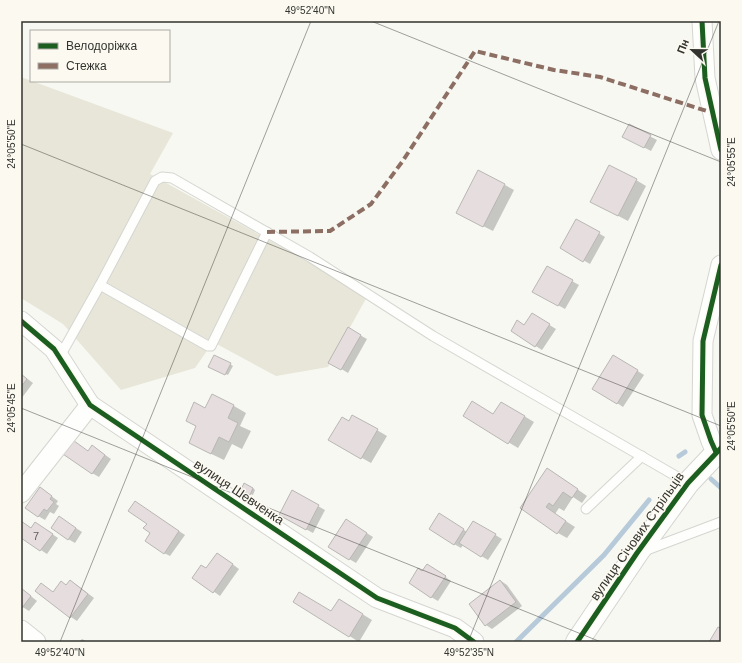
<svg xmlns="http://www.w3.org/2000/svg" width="742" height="663" viewBox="0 0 742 663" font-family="Helvetica,sans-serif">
<rect width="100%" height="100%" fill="#f8f8f3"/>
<path fill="#e8e6d8" d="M21,77L173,133L150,174L368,295L328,367L276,376L213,342L195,368L121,390L63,324L21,298Z"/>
<g fill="#0003">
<path d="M629,125L657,140L651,151L630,140Z"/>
<path d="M636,180L646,186L628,221L601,207Z"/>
<path d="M505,185L514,190L493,231L467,218Z"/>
<path d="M577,220L605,237L590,264L561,248Z"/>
<path d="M547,267L579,285L565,309L534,292Z"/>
<path d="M538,318L556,329L542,350L512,331L525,326Z"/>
<path d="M349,329L367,339L348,373L330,362Z"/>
<path d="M620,360L644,375L623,407L617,403Z"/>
<path d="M230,364L233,366L228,375L212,368Z"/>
<path d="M21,374L33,383L21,399Z"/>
<path d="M502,403L534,422L518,448L464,416L494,415Z"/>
<path d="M234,406L246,413L240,426L251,431L242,449L232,444L224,460L203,450L197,427L187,421L206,409Z"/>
<path d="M353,416L387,436L371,463L330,440L349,422Z"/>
<path d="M98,450L111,459L99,477L92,473L88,451Z"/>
<path d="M557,475L587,496L582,503L573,497L564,511L559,508L555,514L575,527L567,538L558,533L521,507Z"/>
<path d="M253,488L255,490L253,495L245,492Z"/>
<path d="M46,492L58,501L56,504L59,506L54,514L50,512L45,520L38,516Z"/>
<path d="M293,492L325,510L313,533L280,515Z"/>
<path d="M141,506L185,535L170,556L164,553L152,533Z"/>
<path d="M446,518L467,532L474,522L502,539L488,560L463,545L461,548L454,544Z"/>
<path d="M65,521L82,532L75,543L68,539Z"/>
<path d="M21,522L32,529L42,527L58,538L47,554L21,537Z"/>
<path d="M352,524L373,537L356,563L329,547Z"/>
<path d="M224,558L239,569L220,596L193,577Z"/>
<path d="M434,569L451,581L438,601L431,597L423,572Z"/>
<path d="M70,581L77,585L94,598L77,621L71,617L54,593L67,586Z"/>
<path d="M501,581L507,585L522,606L492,629L486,625Z"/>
<path d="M21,588L37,601L29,611L21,606Z"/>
<path d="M294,601L331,612L349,606L372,620L359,642Z"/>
<path d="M82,639L88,642H79Z"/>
</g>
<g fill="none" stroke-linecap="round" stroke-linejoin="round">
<g stroke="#b6cada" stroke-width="5">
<path d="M679,456L685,452"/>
<path d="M711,479L721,488"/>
<path d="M516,642L604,555L649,500"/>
</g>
</g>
<g fill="#e6dede" stroke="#b9b7b5">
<path d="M629,124L651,135L644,148L622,137Z"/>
<path d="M609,165L637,179L618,216L590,202Z"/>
<path d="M478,170L505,184L483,227L456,213Z"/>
<path d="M576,219L600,232L583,262L560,248Z"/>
<path d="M547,266L573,280L558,306L532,292Z"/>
<path d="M532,313L550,324L535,347L511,331L517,320L524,325Z"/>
<path d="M348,327L361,335L341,370L328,363Z"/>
<path d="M214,355L231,363L225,375L208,367Z"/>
<path d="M613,355L638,370L617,404L592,389Z"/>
<path d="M21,374L27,379L21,387Z"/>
<path d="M212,394L234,405L228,418L238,423L229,442L219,437L211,454L189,443L196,426L186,421L194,402L205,408Z"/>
<path d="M472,401L493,414L501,402L525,416L508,444L463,416Z"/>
<path d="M352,415L378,429L361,459L328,440L342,417L349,421Z"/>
<path d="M70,438L88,451L92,445L105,455L92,474L60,452Z"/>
<path d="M547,468L578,489L572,498L563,492L553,506L549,503L546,507L566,521L557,534L520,508Z"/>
<path d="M244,483L253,488L250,495L241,490Z"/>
<path d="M40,487L52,496L50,499L54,502L47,511L44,509L38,517L25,508Z"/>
<path d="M292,490L319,505L306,530L279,515Z"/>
<path d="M135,501L179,531L164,554L145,541L150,533L143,528L147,524L128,511Z"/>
<path d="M439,513L464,529L454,545L429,529Z"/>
<path d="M59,516L76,528L68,540L51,528Z"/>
<path d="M346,519L367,533L349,560L328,547Z"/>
<path d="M21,521L31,528L35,522L53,534L40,551L21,538Z"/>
<path d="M473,521L496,534L481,557L459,543Z"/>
<path d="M217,553L233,564L213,593L192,578L201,565L206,568Z"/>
<path d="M427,564L446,576L431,598L409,583L418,568L422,571Z"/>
<path d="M70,580L88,594L70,618L35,591L41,583L53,592L61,581L66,585Z"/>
<path d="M500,580L516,602L485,626L469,604Z"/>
<path d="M21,588L31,596L22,608L21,607Z"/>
<path d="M299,592L331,611L339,599L363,614L349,637L293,602Z"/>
<path d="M718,627L721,628V642H709Z"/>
</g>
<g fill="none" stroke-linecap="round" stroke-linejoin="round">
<defs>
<g id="service">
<path d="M100,285L208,346H211L267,232"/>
<path d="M59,358L100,285L155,181L162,177L172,178L310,257L433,336L688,483"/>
<path d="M586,509L642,456"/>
<path d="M644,551L721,522"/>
</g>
<g id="minor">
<path d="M702,21L705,78L721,150"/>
<path d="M21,321L54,349L90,405L377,598L455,628L474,642"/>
<path d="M716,452L711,441L702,415L703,341L721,265"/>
<path d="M21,493L90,405"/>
<path d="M21,630L36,642"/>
</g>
<path id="tertiary" d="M577,642L637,553L688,483L721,448"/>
</defs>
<use href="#service" stroke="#d5d5d1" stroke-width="11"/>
<use href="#minor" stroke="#d5d5d1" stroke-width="21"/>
<use href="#tertiary" stroke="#d5d5d1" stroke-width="24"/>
<use href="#service" stroke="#fefefd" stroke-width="9"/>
<use href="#minor" stroke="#fefefd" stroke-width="19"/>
<use href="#tertiary" stroke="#fefefd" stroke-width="22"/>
<path stroke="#8d6e63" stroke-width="4" stroke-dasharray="8 4" stroke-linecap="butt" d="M267,232L330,231L371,204L402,162L475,51L554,70L600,77L713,113"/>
<defs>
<g id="cycleway">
<path d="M702,21L705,78L721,150"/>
<path d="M21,321L54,349L90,405L377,598L455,628L474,642"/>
<path d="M716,452L711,441L702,415L703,341L721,265"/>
<path d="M577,642L637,553L688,483L721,448"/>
</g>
</defs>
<use href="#cycleway" stroke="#fbf9f0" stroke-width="8"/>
<use href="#cycleway" stroke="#1b5e20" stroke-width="5"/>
</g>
<path fill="none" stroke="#33332f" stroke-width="1" stroke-opacity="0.45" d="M371,21L721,162M21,144L721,426M21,408L601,642M60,642L311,21M468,642L719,21"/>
<g text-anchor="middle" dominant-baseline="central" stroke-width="3" stroke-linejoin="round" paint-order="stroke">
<g font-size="11" fill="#615f5c">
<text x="36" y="536">7</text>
</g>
<g font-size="13" fill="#33332f" stroke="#fbf9f0">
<text transform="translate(239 492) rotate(34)">вулиця Шевченка</text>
<text transform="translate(637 536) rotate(-55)">вулиця Січових Стрільців</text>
</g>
</g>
<rect width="742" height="663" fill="none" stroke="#fbf9f0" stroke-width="44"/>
<rect x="30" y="30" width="140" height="52" fill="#fbf9f0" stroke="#abaaa3"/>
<rect x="38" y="43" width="20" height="6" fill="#1b5e20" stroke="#abaaa3"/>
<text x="66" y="50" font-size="12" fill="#33332f">Велодоріжка</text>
<rect x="38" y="63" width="20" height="6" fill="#8d6e63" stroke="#abaaa3"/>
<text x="66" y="70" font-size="12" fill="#33332f">Стежка</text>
<g transform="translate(692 50) rotate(292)" stroke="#fbf9f0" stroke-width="3" paint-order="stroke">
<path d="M0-3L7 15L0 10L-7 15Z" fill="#33332f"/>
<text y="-6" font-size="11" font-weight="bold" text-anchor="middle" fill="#33332f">Пн</text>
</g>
<rect x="22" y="22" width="698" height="619" fill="none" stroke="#33332f" stroke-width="1.5"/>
<g font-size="10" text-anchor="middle" fill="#33332f">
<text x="310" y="14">49°52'40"N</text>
<text transform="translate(11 144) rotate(-90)" y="4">24°05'50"E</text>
<text transform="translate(731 162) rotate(-90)" y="4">24°05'55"E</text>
<text transform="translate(11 408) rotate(-90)" y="4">24°05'45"E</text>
<text transform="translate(731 426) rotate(-90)" y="4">24°05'50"E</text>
<text x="60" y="656">49°52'40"N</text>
<text x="469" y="656">49°52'35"N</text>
</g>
</svg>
